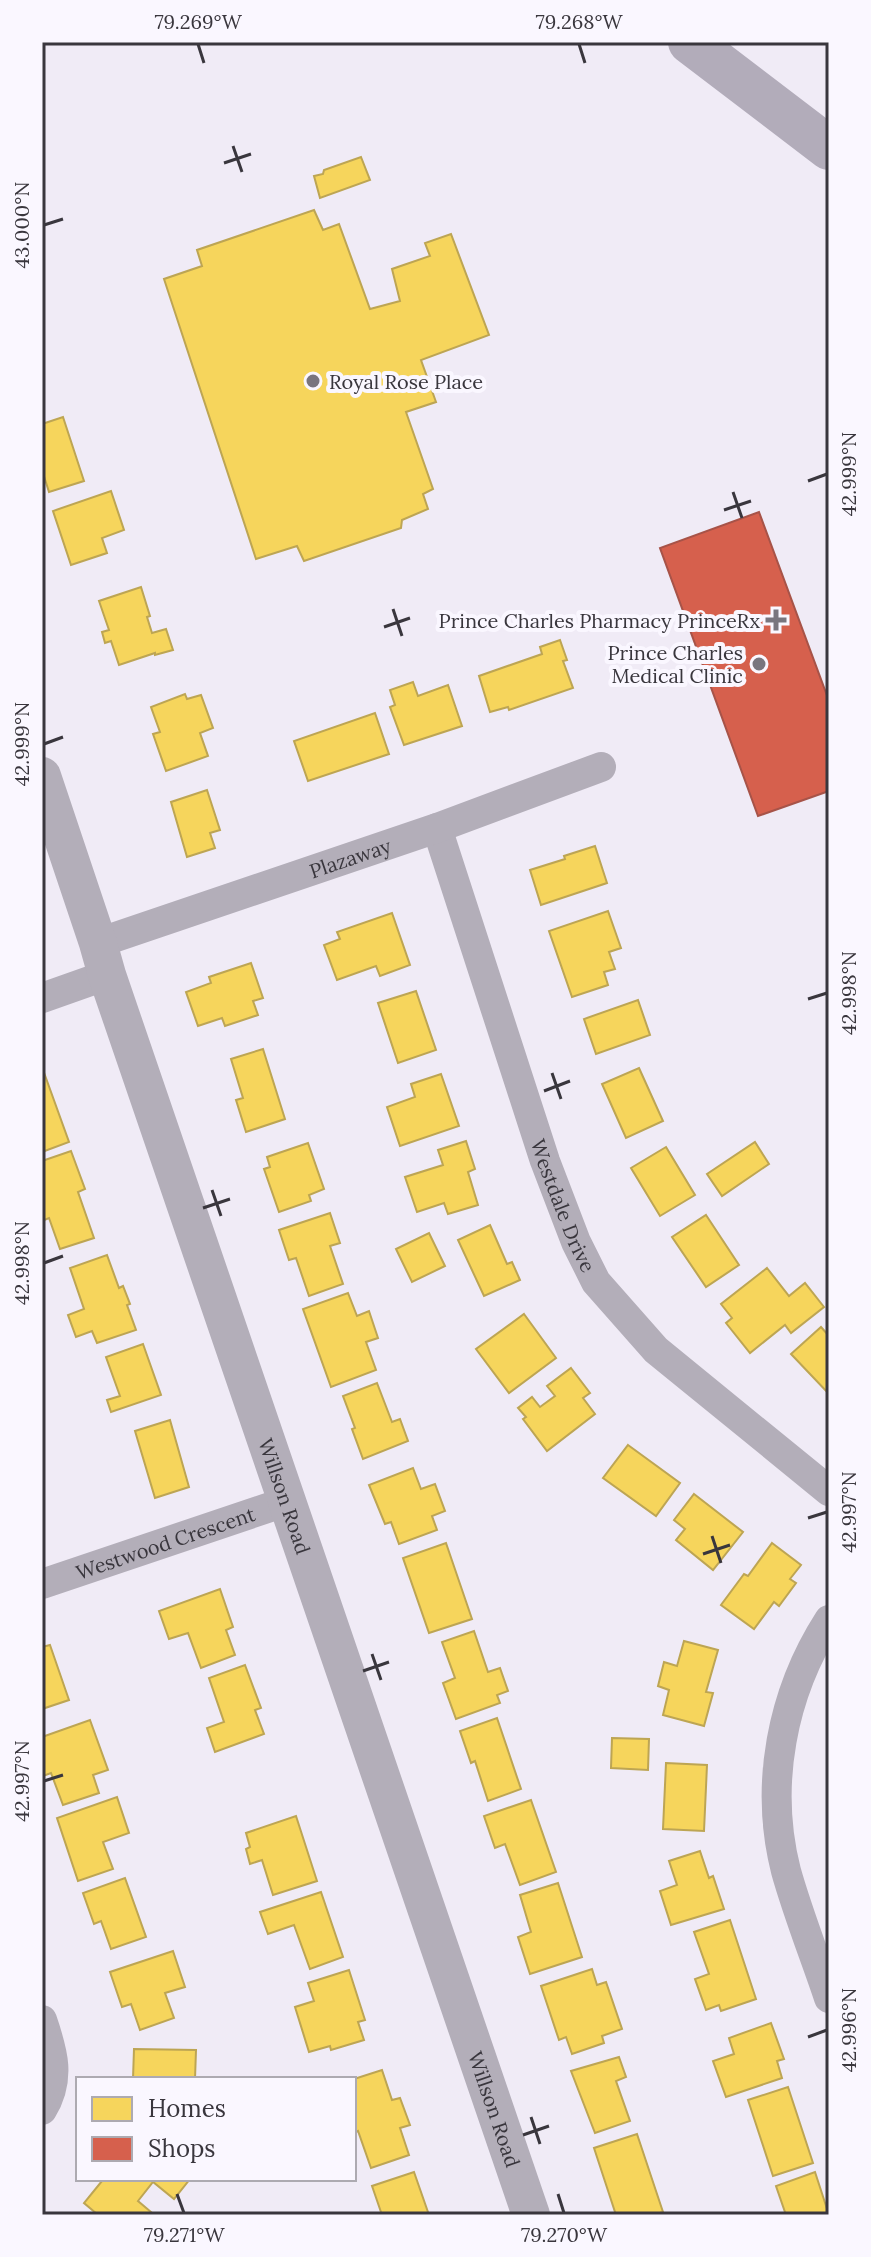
<svg xmlns="http://www.w3.org/2000/svg" width="871" height="2257" viewBox="0 0 871 2257" font-family="Lora,serif">
<rect width="100%" height="100%" fill="#f0ebf6"/>
<g fill="#f6d55c" stroke="#bda553" stroke-width="2">
<path d="M361,157L370,180L320,198L314,176L323,174L324,170Z"/>
<path d="M314,210L323,230L339,224L370,309L400,301L392,269L430,256L425,243L451,234L489,335L421,360L436,402L406,412L433,489L423,494L428,509L402,520L401,528L304,561L297,546L256,559L164,279L202,266L197,250Z"/>
<path d="M63,417L84,481L49,492L42,470V424Z"/>
<path d="M111,491L124,530L102,538L107,553L71,565L53,511Z"/>
<path d="M141,587L150,616L147,617L152,633L166,629L173,650L155,655V653L119,665L111,641L105,643L102,632L109,630L99,601Z"/>
<path d="M560,640L567,660L563,661L573,688L509,710L508,707L490,712L479,676L542,654L540,647Z"/>
<path d="M413,682L418,696L448,685L462,726L404,745L390,707L395,705L390,690Z"/>
<path d="M185,694L187,699L201,695L213,728L200,733L208,756L166,771L153,734L160,732L151,707Z"/>
<path d="M375,713L389,754L308,781L294,741Z"/>
<path d="M207,790L220,830L210,833L215,848L187,857L171,802Z"/>
<path d="M595,846L607,883L541,905L530,870L565,859L564,856Z"/>
<path d="M608,911L621,948L609,952L615,969L604,972L608,985L572,997L549,931Z"/>
<path d="M392,913L410,965L380,976L376,966L337,980L324,945L340,939L337,932Z"/>
<path d="M251,963L263,998L253,1001L258,1015L225,1026L222,1018L198,1026L186,992L211,983L209,977Z"/>
<path d="M416,991L436,1050L398,1063L378,1003Z"/>
<path d="M638,1000L650,1035L596,1054L584,1019Z"/>
<path d="M263,1049L285,1119L246,1132L236,1100L243,1098L231,1059Z"/>
<path d="M42,1067L69,1142L42,1152Z"/>
<path d="M639,1068L663,1121L626,1138L602,1084Z"/>
<path d="M441,1074L459,1126L400,1146L387,1107L415,1097L411,1084Z"/>
<path d="M466,1141L475,1169L468,1172L478,1205L448,1214L444,1203L417,1212L405,1177L443,1165L438,1150Z"/>
<path d="M755,1142L769,1164L722,1196L707,1174Z"/>
<path d="M308,1143L324,1189L309,1195L311,1201L279,1212L264,1169L270,1167L267,1157Z"/>
<path d="M666,1147L695,1195L660,1216L631,1168Z"/>
<path d="M71,1151L85,1189L78,1192L94,1238L60,1249L49,1218L42,1221V1161Z"/>
<path d="M330,1213L340,1243L330,1246L343,1284L309,1296L296,1258L289,1260L279,1230Z"/>
<path d="M706,1215L739,1265L706,1287L672,1237Z"/>
<path d="M490,1225L507,1264L512,1262L520,1280L484,1296L458,1240Z"/>
<path d="M429,1233L445,1266L412,1282L396,1249Z"/>
<path d="M107,1255L119,1288L123,1286L130,1304L127,1305L136,1330L97,1343L92,1331L76,1337L68,1315L84,1309L70,1268Z"/>
<path d="M767,1268L789,1296L805,1283L824,1307L791,1333L785,1325L750,1353L726,1323L732,1318L721,1304Z"/>
<path d="M348,1293L357,1316L369,1311L378,1338L366,1342L376,1370L331,1387L303,1309Z"/>
<path d="M524,1314L556,1358L509,1393L476,1349Z"/>
<path d="M821,1327L829,1336V1394L791,1354Z"/>
<path d="M143,1344L161,1395L111,1412L107,1400L120,1396L106,1357Z"/>
<path d="M571,1368L590,1393L583,1398L595,1414L547,1451L523,1419L526,1417L518,1408L532,1397L540,1407L555,1396L547,1386Z"/>
<path d="M377,1383L392,1422L400,1419L408,1441L363,1459L352,1429L355,1428L343,1396Z"/>
<path d="M170,1420L189,1487L155,1498L135,1431Z"/>
<path d="M628,1445L680,1483L656,1516L603,1478Z"/>
<path d="M413,1468L421,1489L435,1484L445,1511L432,1516L437,1530L399,1544L391,1522L385,1524L369,1485Z"/>
<path d="M694,1494L743,1532L713,1570L676,1540L685,1529L674,1520Z"/>
<path d="M446,1543L472,1619L429,1633L403,1558Z"/>
<path d="M772,1543L801,1565L790,1579L796,1583L779,1606L774,1602L754,1629L721,1605L744,1574L748,1576Z"/>
<path d="M220,1589L233,1627L226,1630L235,1655L201,1668L188,1633L169,1639L159,1611Z"/>
<path d="M474,1631L488,1672L500,1668L508,1691L497,1695L500,1703L456,1719L443,1683L455,1678L442,1642Z"/>
<path d="M684,1641L718,1650L706,1692L713,1693L704,1726L663,1715L669,1690L658,1686L664,1662L677,1666Z"/>
<path d="M50,1645L69,1700L42,1709V1647Z"/>
<path d="M245,1665L261,1708L255,1710L264,1734L215,1752L207,1728L224,1722L209,1678Z"/>
<path d="M497,1718L521,1789L488,1801L475,1761L471,1763L460,1731Z"/>
<path d="M90,1720L108,1770L93,1775L99,1793L63,1805L51,1773L43,1776L42,1774V1737Z"/>
<path d="M612,1738L649,1739L648,1770L611,1768Z"/>
<path d="M666,1763L707,1765L704,1831L663,1829Z"/>
<path d="M117,1797L129,1833L103,1842L113,1869L78,1881L57,1818Z"/>
<path d="M531,1800L556,1872L520,1885L505,1844L495,1848L484,1816Z"/>
<path d="M296,1816L317,1881L273,1895L262,1860L250,1864L246,1849L250,1847L246,1833Z"/>
<path d="M700,1851L709,1878L713,1876L724,1909L671,1925L660,1891L677,1885L669,1861Z"/>
<path d="M125,1878L146,1937L111,1949L101,1921L94,1924L83,1893Z"/>
<path d="M558,1883L582,1957L530,1974L518,1937L531,1932L520,1895Z"/>
<path d="M321,1892L343,1957L310,1969L294,1925L268,1934L260,1912Z"/>
<path d="M730,1920L756,1999L721,2011L719,2005L706,2010L695,1979L709,1974L694,1932Z"/>
<path d="M173,1951L185,1987L165,1993L174,2018L140,2030L131,2004L122,2007L110,1972Z"/>
<path d="M592,1969L597,1985L606,1982L622,2029L602,2036L604,2043L572,2054L566,2037L559,2040L541,1986Z"/>
<path d="M349,1970L365,2020L358,2022L364,2040L331,2050L330,2046L309,2052L295,2007L314,2001L308,1983Z"/>
<path d="M771,2023L784,2059L777,2061L782,2078L726,2097L713,2061L734,2054L729,2038Z"/>
<path d="M134,2049L196,2050L195,2079H133Z"/>
<path d="M619,2057L626,2077L616,2081L630,2121L595,2133L571,2071Z"/>
<path d="M382,2070L392,2100L400,2098L410,2125L400,2128L409,2155L371,2168L358,2131L354,2133V2079Z"/>
<path d="M788,2087L813,2163L773,2176L748,2100Z"/>
<path d="M637,2134L663,2212L653,2215H616L594,2148Z"/>
<path d="M414,2172L429,2215H382L372,2186Z"/>
<path d="M815,2172L829,2215H786L776,2186Z"/>
<path d="M100,2179H190L174,2199L153,2182L138,2201L151,2212L148,2215H96L97,2214L84,2203L102,2181Z"/>
</g>
<path fill="#d6604d" stroke="#a75348" stroke-width="2" d="M759,512L829,701V791L758,816L660,548Z"/>
<g fill="none" stroke-linecap="round" stroke-linejoin="round">
<g stroke="#b3aeb9" stroke-width="30">
<path id="s1" d="M437,828L545,1161L576,1242L596,1282L656,1350L829,1491"/>
<path id="s2" d="M98,943L437,828L601,767"/>
<path d="M42,998L107,975"/>
<path id="s3" d="M42,1584L288,1501"/>
<path d="M829,1620C782,1693 764,1785 786,1871C798,1914 815,1956 829,1998"/>
<path d="M42,2020C53,2052 61,2079 42,2110"/>
</g>
<path stroke="#b3aeb9" stroke-width="38" id="s4" d="M42,776L98,943L107,975L531,2215"/>
<path stroke="#b2acba" stroke-width="44" d="M690,42L829,148"/>
</g>
<path fill="none" stroke="#39363d" stroke-width="3" d="M198,44L204,63M579,44L585,63M233,146L242,172M224,163L251,154M44,225L63,219M808,481L827,474M733,492L742,518M724,510L751,501M393,609L402,636M384,627L410,618M44,744L63,737M808,999L827,993M552,1073L561,1099M544,1091L570,1081M212,1190L221,1216M203,1208L230,1199M44,1263L63,1256M808,1518L827,1512M712,1536L721,1563M703,1554L730,1545M372,1654L381,1680M363,1671L389,1662M44,1781L63,1775M808,2037L827,2030M531,2117L540,2144M523,2135L549,2126M177,2194L184,2213M558,2194L564,2213"/>
<g fill="#79757e" stroke="#faf7ff" stroke-width="3">
<circle cx="313" cy="381" r="8"/>
<path d="M772 608h8v8h8v8h-8v8h-8v-8h-8v-8h8z"/>
<circle cx="759" cy="664" r="8"/>
</g>
<g text-anchor="middle" dominant-baseline="central" stroke-width="8" stroke-linejoin="round" paint-order="stroke">
<g font-size="20" fill="#39363d" stroke="#faf7ff" text-anchor="end">
<text x="329" y="381" text-anchor="start">Royal Rose Place</text>
<text x="760" y="620">Prince Charles Pharmacy PrinceRx</text>
<text x="743" y="652">Prince Charles<tspan x="743" dy="23">Medical Clinic</tspan></text>
</g>
<g font-size="20" fill="#39363d" stroke="#faf7ff">
<text stroke="none"><textPath href="#s2" startOffset="266">Plazaway</textPath></text>
<text stroke="none"><textPath href="#s1" startOffset="398">Westdale Drive</textPath></text>
<text stroke="none"><textPath href="#s4" startOffset="760">Willson Road</textPath></text>
<text stroke="none"><textPath href="#s3" startOffset="130">Westwood Crescent</textPath></text>
<text stroke="none"><textPath href="#s4" startOffset="1408">Willson Road</textPath></text>
</g>
</g>
<rect width="871" height="2257" fill="none" stroke="#faf7ff" stroke-width="88"/>
<rect x="76" y="2077" width="280" height="104" fill="#faf7ff" stroke="#adaab1" stroke-width="2"/>
<rect x="92" y="2097" width="40" height="24" fill="#f6d55c" stroke="#adaab1" stroke-width="2"/>
<text x="148" y="2117" font-size="24" fill="#39363d">Homes</text>
<rect x="92" y="2137" width="40" height="24" fill="#d6604d" stroke="#adaab1" stroke-width="2"/>
<text x="148" y="2157" font-size="24" fill="#39363d">Shops</text>
<rect x="44" y="44" width="783" height="2169" fill="none" stroke="#39363d" stroke-width="3"/>
<g font-size="20" text-anchor="middle" fill="#39363d">
<text x="198" y="29">79.269°W</text>
<text x="579" y="29">79.268°W</text>
<text transform="translate(22 225) rotate(-90)" y="7">43.000°N</text>
<text transform="translate(849 474) rotate(-90)" y="7">42.999°N</text>
<text transform="translate(22 744) rotate(-90)" y="7">42.999°N</text>
<text transform="translate(849 993) rotate(-90)" y="7">42.998°N</text>
<text transform="translate(22 1263) rotate(-90)" y="7">42.998°N</text>
<text transform="translate(849 1512) rotate(-90)" y="7">42.997°N</text>
<text transform="translate(22 1781) rotate(-90)" y="7">42.997°N</text>
<text transform="translate(849 2030) rotate(-90)" y="7">42.996°N</text>
<text x="184" y="2242">79.271°W</text>
<text x="564" y="2242">79.270°W</text>
</g>
</svg>
